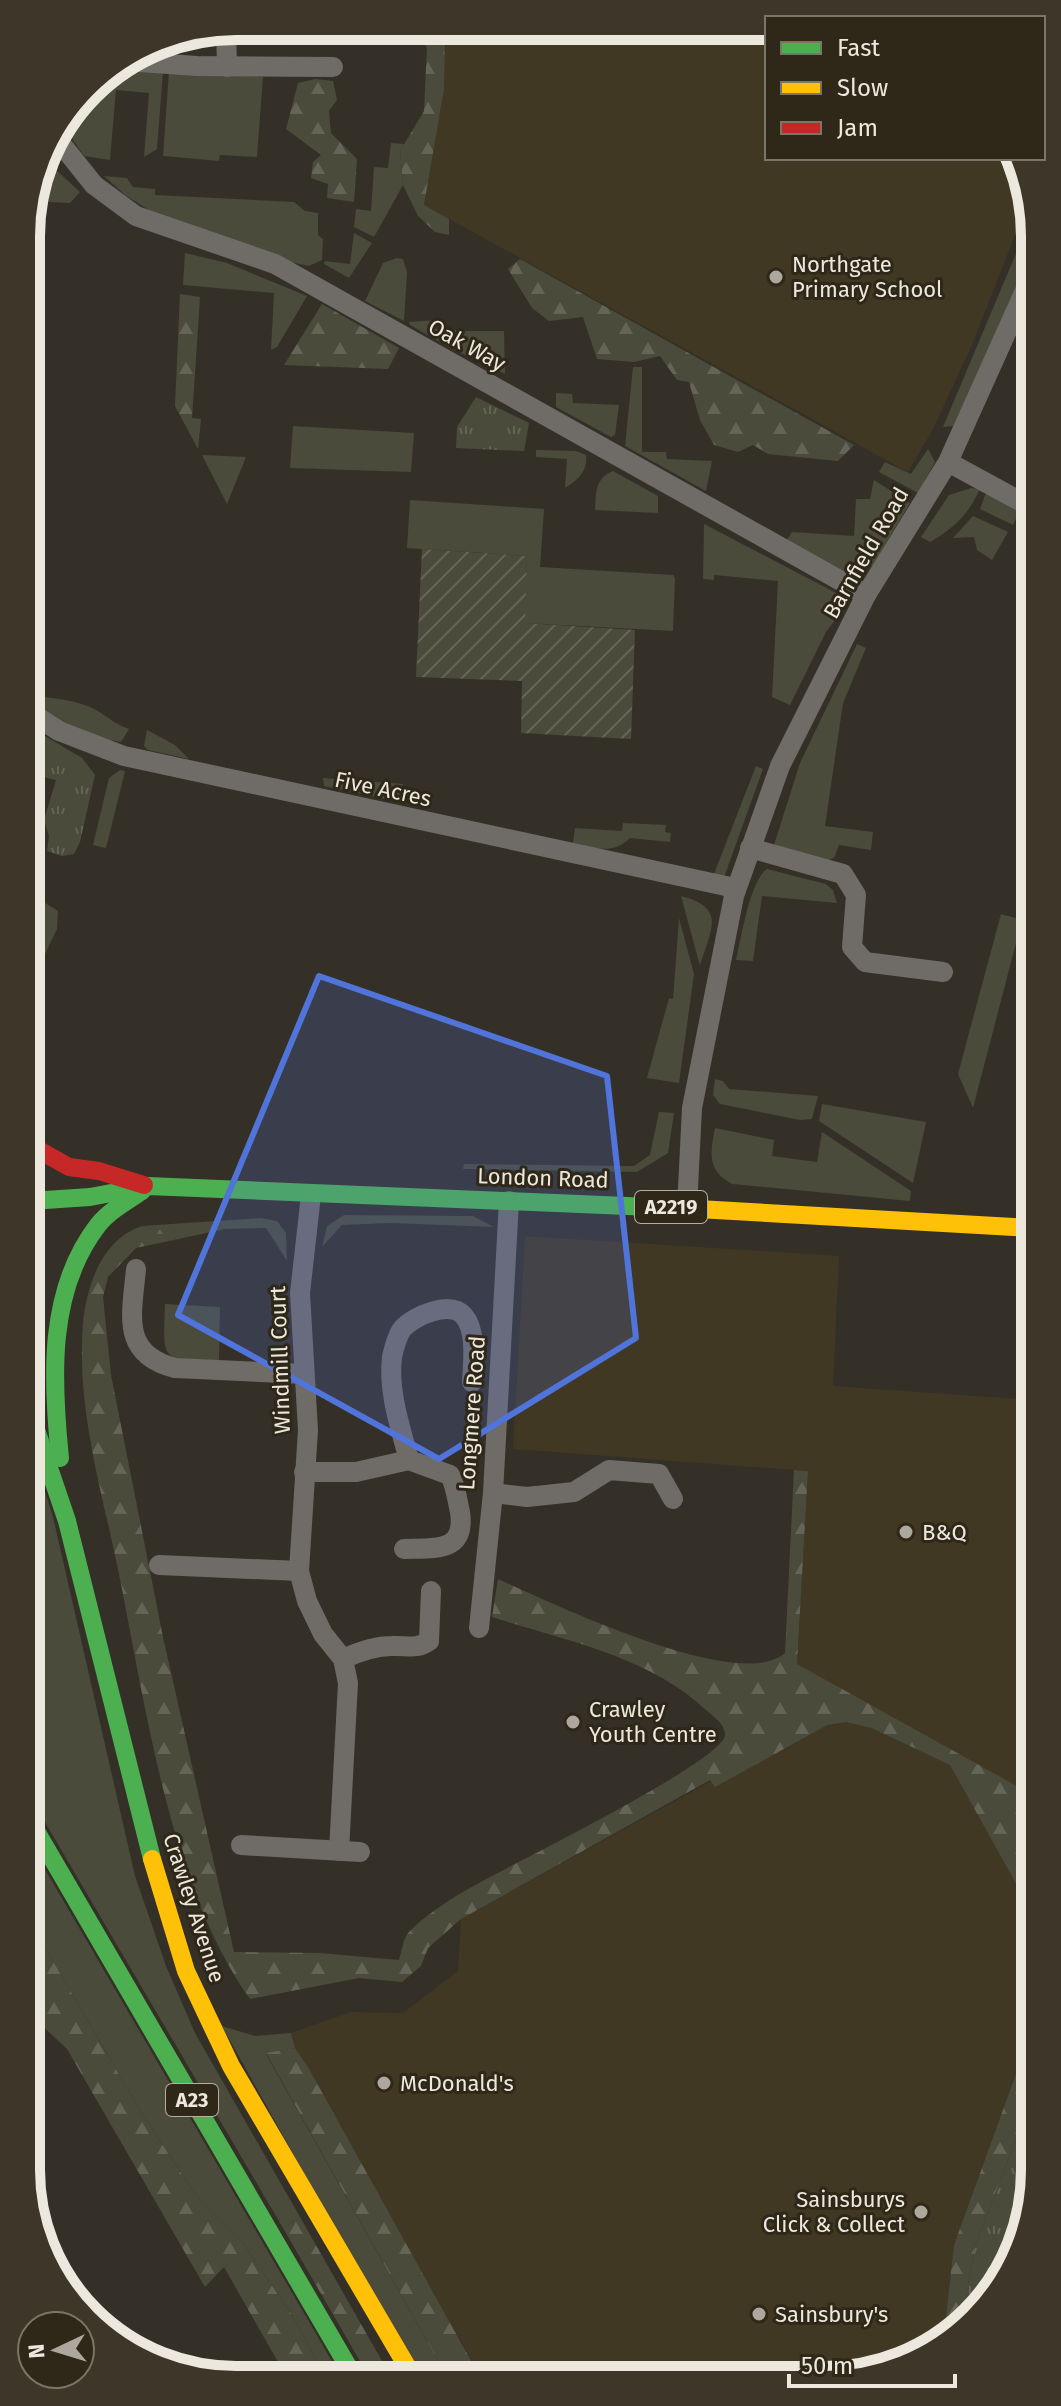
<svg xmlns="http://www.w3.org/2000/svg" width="1061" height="2406" viewBox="0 0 1061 2406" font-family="'Fira Sans',sans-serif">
<defs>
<pattern id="forest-firs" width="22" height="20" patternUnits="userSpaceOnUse" patternTransform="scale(2)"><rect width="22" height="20" fill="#4a4b3b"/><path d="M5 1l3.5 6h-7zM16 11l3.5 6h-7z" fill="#646557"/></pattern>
<pattern id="park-tufts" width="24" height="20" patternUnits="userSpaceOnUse" patternTransform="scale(2)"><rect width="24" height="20" fill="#4a4b3b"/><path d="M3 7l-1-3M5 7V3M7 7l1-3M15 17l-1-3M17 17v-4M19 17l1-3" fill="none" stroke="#646557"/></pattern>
<pattern id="garden-furrows" width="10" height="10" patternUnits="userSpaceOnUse" patternTransform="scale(2)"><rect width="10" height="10" fill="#4a4b3b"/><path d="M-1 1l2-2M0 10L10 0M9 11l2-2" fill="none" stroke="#646557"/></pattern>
</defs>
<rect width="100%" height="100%" fill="#343028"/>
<g fill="#413824">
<path d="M449,27L767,29V158H1013L1028,181V202L972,345L933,429L908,472L424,205L444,89L445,42Z"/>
<path d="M525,1236L839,1256L833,1386L1032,1400L1033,1798L797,1664L808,1471L513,1449Z"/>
<path d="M864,1715L950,1765L1034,1916V2024L954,2245L943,2343L880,2373L480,2375L295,2048L291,2033L351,2012L403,2013L458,1971L461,1919L824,1719Z"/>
</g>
<g fill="#4a4b3b">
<path d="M111,70L163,71L157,149L144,157L149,93L116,90L110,160L84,156L62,124L97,78Z"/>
<path d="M169,71L263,77L257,157L220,155L219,161L163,156Z"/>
<path d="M391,143L404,144L400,151L403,185L374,237L354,227L356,209L371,211L374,167L388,168Z"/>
<path d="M43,166L55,169L80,192L70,203L32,201Z"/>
<path d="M104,176L127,178L133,187L155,189V195L294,202L305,211L318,213V235L323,239L322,260L309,266L285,261L152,212L125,195Z"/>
<path d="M1028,225V260L954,426L943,427Z"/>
<path d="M354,233L372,243L349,278L324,264L325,261L350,264Z"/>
<path d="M185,253L227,263L307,296L277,347L271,350L274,293L183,285Z"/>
<path d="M397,258L403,259L407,272L404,321L365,301L383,263Z"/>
<path d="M436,320V329L456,330V351L410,325L409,322Z"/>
<path d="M461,331H504L505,374L461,353Z"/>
<path d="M633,367H642V452H666L667,459L712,461L706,491L625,446Z"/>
<path d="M556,393L572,394L573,403L619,405L615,435L611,437L556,407Z"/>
<path d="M293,426L414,433L411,472L290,468Z"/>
<path d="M928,449L935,462L918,493L879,472L885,462L911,474Z"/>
<path d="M536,450L576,451L586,455C588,471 578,480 565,488L567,459L536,457Z"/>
<path d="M202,455L246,457L227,504Z"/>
<path d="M613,471L658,496V513L595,510C596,493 595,478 613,471Z"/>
<path d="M874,480L910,503L873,565C845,587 813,555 787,540L792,532L854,536L856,499H870Z"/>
<path d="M971,488L980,489C968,515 954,528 930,542L921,537L949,495Z"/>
<path d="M986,493L1019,512L1013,525L980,509Z"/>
<path d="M410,500L544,509L540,567L673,575L675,578L673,631L524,623L527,556L407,548Z"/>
<path d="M973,516L1008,532L992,560L977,550L974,537L953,538Z"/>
<path d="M704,524L838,594L842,611L826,632L790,705L772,697L778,581L714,575V580L703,579Z"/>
<path d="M857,644L866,648L843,703L825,826L873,832L871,850L839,845L834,858L825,861L774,845L800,763Z"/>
<path d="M28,695C50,698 76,699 96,710C108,717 115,724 129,729L121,742C90,737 47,721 28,695Z"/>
<path d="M147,730L175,745L189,759L148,750L144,746Z"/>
<path d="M756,766L763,769L722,883L712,879Z"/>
<path d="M120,770L125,771L106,848L93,845L109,778Z"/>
<path d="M323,778L403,784L400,802L324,786Z"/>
<path d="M623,823L666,825L665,832L671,833L670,842L630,838C614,855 593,848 573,843L575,828L622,831Z"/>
<path d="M767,869L826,884L833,890L837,903L762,896L753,961L736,960C741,939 750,880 767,869Z"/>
<path d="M29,893L58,911L57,929L44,956L29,945Z"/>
<path d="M681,896C727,908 711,929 700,966Z"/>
<path d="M1001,914L1022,920L973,1108L958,1074Z"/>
<path d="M679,918L694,974L679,1083L647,1078L669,998L673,999Z"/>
<path d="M1027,1074L1031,1076V1125L1020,1122L1023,1109L1018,1107Z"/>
<path d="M715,1079L723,1081L729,1089L818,1096L812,1119L800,1120L720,1104L713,1095Z"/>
<path d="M822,1104L926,1122L913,1183L819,1121Z"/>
<path d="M659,1112L674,1113L668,1153L637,1172L463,1169L464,1164L634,1166L650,1155Z"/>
<path d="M715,1128L774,1140L772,1156L817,1162L822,1132L911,1191L910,1201L732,1184C707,1171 710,1153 715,1128Z"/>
<path d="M344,1215L473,1216L494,1227L390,1223L342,1225L322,1247L327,1226Z"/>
<path d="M261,1218L277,1221L286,1233L287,1261L266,1228L225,1229L169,1241L159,1230L142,1226Z"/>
<path d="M165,1304L220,1307L219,1361C160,1359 163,1363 165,1304Z"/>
<path d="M31,1447L53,1517L135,1876L166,1966L195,2033L300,2217L283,2228L32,1800Z"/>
<path d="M32,1847L340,2375H324L292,2315L240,2239L195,2194L141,2112L32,1925Z"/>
<path d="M222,2026L255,2036L291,2033L295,2048L266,2054L446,2375H416Z"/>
</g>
<g fill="url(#forest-firs)">
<path d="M417,27H449L445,42L444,89L424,205L449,219V235L435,232L418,216L403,185L400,151L424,111L427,48Z"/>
<path d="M315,79L333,81L337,100L329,111L331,133L357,159L354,202L327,198L328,184L311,178L313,162L321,155L286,129L298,83Z"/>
<path d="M520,259L854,445L838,461L768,454L753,445L738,452L714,445L700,420L689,382L677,380L660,356L634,362L597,359L583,317L549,321L532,308L508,269Z"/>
<path d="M180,294L200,297L192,418L201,419L198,449L175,406Z"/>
<path d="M322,304L399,348L388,369L284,365Z"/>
<path d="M142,1226L160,1230L169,1241L136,1248L108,1277L103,1297L111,1375L163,1637L234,1952L319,1953L399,1960C402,1951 403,1938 409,1932C424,1916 449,1900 468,1889C500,1870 729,1759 725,1734C724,1723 715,1718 707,1711C649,1656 566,1641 492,1617L498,1579C550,1602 739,1694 785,1653L794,1470L808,1471L797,1664L1033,1795L1034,1916L950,1765L872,1728L846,1722L827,1725L715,1787L710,1780L461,1919L428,1948L421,1966L402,1982L359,1978L250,1999C170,1887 146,1708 119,1574C102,1491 76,1408 83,1323C87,1283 103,1239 142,1226Z"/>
<path d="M32,1925L141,2112L195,2194L240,2239L292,2315L324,2375L286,2376L224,2267L205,2287L67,2049L33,2017Z"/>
<path d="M1034,2024V2093L975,2246L961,2326L943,2343L954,2245Z"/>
<path d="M295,2048L309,2069L479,2375H446L266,2053Z"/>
<path d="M300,2217L390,2375H368L283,2228Z"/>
</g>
<g fill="url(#park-tufts)">
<path d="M476,397L529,423L524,451L456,448L457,427Z"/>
<path d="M28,726L82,758L95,775L80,842L74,854L62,856L47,851L49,836L44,820L56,780L28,773Z"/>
<path d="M1034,2093L1035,2184L991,2298L961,2326L975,2246Z"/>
</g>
<path fill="url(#garden-furrows)" d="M422,549L527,556L525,623L635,630L631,739L521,733L522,681L416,677Z"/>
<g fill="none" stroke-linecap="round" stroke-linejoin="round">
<g stroke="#6f6b67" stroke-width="20">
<path d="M226,28L227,67"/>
<path d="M125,61L197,66L333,67"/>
<path d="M54,135L94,185L136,216L275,264L866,595"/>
<path d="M948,462L1029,506"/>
<path d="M28,711L59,731L124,756L735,888"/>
<path d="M750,848L843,874L856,895L852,947L865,962L943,972"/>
<path d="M311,1195L300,1293L308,1430L299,1571L307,1601L323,1634L343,1659L348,1683L339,1851"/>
<path d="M687,1208L692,1108L734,896L780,766L866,595L948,462L1028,284"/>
<path d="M136,1269C132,1314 120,1354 175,1368L304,1374"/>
<path d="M304,1472H356L409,1460C400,1426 388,1392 392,1357C394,1348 397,1335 403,1328C414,1316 450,1300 464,1316C477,1331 473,1363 472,1382"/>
<path d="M493,1493L527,1497L574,1492L609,1470L659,1474L673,1499"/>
<path d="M404,1549C435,1548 466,1553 460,1512C457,1499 456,1487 450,1475L409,1460"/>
<path d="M159,1565L299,1571"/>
<path d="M479,1628L493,1493L509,1201"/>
<path d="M343,1659C358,1652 374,1646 392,1646C407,1645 416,1650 429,1641L431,1591"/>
<path d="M241,1845L360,1852"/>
</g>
<g stroke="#4caf50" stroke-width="18">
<path d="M30,1201L90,1197L148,1186L698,1209"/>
<path d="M31,1415L67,1521L152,1859"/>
<path d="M60,1458C52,1380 47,1291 98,1225C109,1211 127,1201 142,1191"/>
<path d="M32,1824L353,2375"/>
</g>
<g stroke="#ffc107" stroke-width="18">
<path d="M698,1209L1031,1228"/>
<path d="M152,1859L186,1971L231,2066L412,2375"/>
</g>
<path stroke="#c62828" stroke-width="18" d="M30,1145L69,1167L99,1171L144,1185"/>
</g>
<path fill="#5174da" fill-opacity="0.2" stroke="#5174da" stroke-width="6" stroke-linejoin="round" d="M319,976L607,1076L636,1338L439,1459L178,1315Z"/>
<g fill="#aca89e" stroke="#2f2819" stroke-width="3">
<circle cx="776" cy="277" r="8"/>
<circle cx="906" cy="1532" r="8"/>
<circle cx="573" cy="1722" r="8"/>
<circle cx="384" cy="2083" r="8"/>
<circle cx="921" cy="2212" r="8"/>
<circle cx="759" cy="2314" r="8"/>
</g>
<g text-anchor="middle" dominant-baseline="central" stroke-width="6" stroke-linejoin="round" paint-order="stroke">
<g fill="#2f2819" stroke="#b4aea3" stroke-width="2">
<rect x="635" y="1191" width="72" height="32" rx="6"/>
<rect x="166" y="2084" width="52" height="32" rx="6"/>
</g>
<g font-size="20" font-weight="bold" fill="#ede8de">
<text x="671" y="1207">A2219</text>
<text x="192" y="2100">A23</text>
</g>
<g font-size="22" fill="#ede8de" stroke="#2f2819" text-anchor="start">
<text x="792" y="264">Northgate<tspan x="792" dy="25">Primary School</tspan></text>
<text x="922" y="1532">B&amp;Q</text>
<text x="589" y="1709">Crawley<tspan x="589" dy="25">Youth Centre</tspan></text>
<text x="400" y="2083">McDonald's</text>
<text x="905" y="2199" text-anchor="end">Sainsburys<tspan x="905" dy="25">Click &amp; Collect</tspan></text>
<text x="775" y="2314">Sainsbury's</text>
</g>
<g font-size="22" fill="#ede8de" stroke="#2f2819">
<text transform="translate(467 345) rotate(29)">Oak Way</text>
<text transform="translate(866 553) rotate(-60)">Barnfield Road</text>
<text transform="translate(383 789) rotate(12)">Five Acres</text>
<text transform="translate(543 1178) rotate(2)">London Road</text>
<text transform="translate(280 1360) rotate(-92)">Windmill Court</text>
<text transform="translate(472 1413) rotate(-86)">Longmere Road</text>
<text transform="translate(194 1908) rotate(72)">Crawley Avenue</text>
</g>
</g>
<path d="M0 0H1061V2406H0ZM236 40H825A196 196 0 0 1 1021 236V2170A196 196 0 0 1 825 2366H236A196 196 0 0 1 40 2170V236A196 196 0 0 1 236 40Z" fill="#3e3729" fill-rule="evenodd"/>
<path fill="none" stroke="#ede8de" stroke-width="10" d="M236 40H825A196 196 0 0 1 1021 236V2170A196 196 0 0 1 825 2366H236A196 196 0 0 1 40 2170V236A196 196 0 0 1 236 40Z"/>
<rect x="765" y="16" width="280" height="144" fill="#2f2819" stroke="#7b7568" stroke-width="2"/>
<rect x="781" y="42" width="40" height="12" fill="#4caf50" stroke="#7b7568" stroke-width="2"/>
<text x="837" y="56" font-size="24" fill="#ede8de">Fast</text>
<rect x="781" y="82" width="40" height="12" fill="#ffc107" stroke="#7b7568" stroke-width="2"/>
<text x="837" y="96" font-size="24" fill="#ede8de">Slow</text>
<rect x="781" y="122" width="40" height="12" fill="#c62828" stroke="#7b7568" stroke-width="2"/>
<text x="837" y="136" font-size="24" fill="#ede8de">Jam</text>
<g transform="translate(56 2350) rotate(266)"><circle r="38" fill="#2f2819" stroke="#7b7568" stroke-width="2"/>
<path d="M0-6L14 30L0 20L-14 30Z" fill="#aca89e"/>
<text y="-12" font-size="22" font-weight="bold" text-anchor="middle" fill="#ede8de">N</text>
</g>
<path d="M789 2374v12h166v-12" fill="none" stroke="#ede8de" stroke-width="4"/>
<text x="801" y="2374" font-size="24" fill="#ede8de" stroke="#2f2819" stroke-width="6" paint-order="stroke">50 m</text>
</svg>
